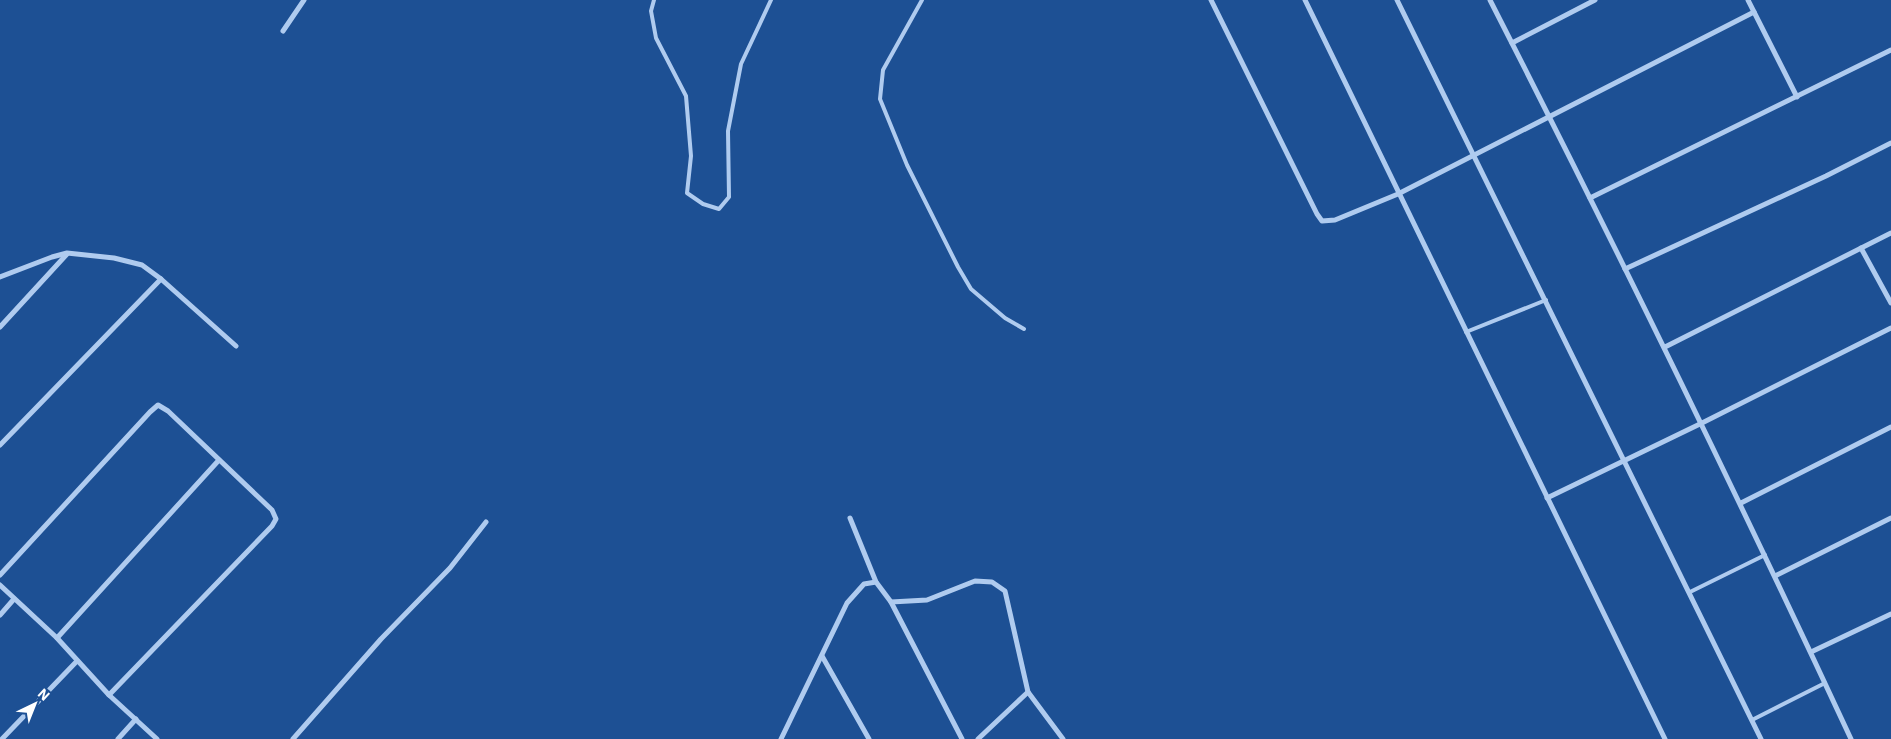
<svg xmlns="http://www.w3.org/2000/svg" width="1891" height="739" viewBox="0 0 1891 739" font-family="'IBM Plex Sans',sans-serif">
<rect width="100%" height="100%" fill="#1d5094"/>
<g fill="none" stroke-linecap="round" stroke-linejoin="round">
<g stroke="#afcbef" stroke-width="4">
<path d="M654,0L651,11L656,38L686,96L691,156L687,193L703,204L719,209L729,197L728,131L741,64L771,0"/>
<path d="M922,0L883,70L880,99L907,165L958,267L971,289L1005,318L1024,329"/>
<path d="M1466,332L1546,300"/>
<path d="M1690,592L1765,555"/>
<path d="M1752,720L1825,683"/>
</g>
<g stroke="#afcbef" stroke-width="5">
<path d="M1211,0L1317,214L1322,221L1335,220L1398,194L1754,12"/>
<path d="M1305,0L1665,739"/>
<path d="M1397,0L1761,739"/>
<path d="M1490,0C1615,245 1735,490 1851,739"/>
<path d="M1748,0L1797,97"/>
<path d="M283,31L304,0"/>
<path d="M1512,43L1595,0"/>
<path d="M1590,198L1891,50"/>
<path d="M1861,248L1891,303"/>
<path d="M1625,269L1826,176L1891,143"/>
<path d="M0,277L52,257L67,253L114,258L142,265L161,279L236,346"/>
<path d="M0,327L67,254"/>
<path d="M1665,347L1891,233"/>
<path d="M0,445L161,279"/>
<path d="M1547,498L1702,423L1891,328"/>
<path d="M1741,503L1891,427"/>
<path d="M850,518L876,582L891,602L927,600L975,581L992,582L1005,591L1028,692L1063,739"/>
<path d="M0,575L150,412L158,405L168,411L272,510L276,519L272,526L109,695"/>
<path d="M1775,576L1891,518"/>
<path d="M0,585L57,638L109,695L157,739"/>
<path d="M891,602L962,739"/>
<path d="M0,615L14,599"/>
<path d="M57,638L219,460"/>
<path d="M1811,652L1891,614"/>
<path d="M822,656L869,739"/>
<path d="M2,739L77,661"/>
<path d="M118,739L136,719"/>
<path d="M293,739L381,639L450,568L486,522"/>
<path d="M781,739L847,603L864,584L876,582"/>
<path d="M978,739L1028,692"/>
</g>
</g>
<g transform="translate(35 704) rotate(43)" stroke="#1d5094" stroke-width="4" paint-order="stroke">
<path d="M0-4L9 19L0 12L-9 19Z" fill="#ffffff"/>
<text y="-8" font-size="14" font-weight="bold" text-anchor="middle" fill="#ffffff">N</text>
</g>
</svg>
